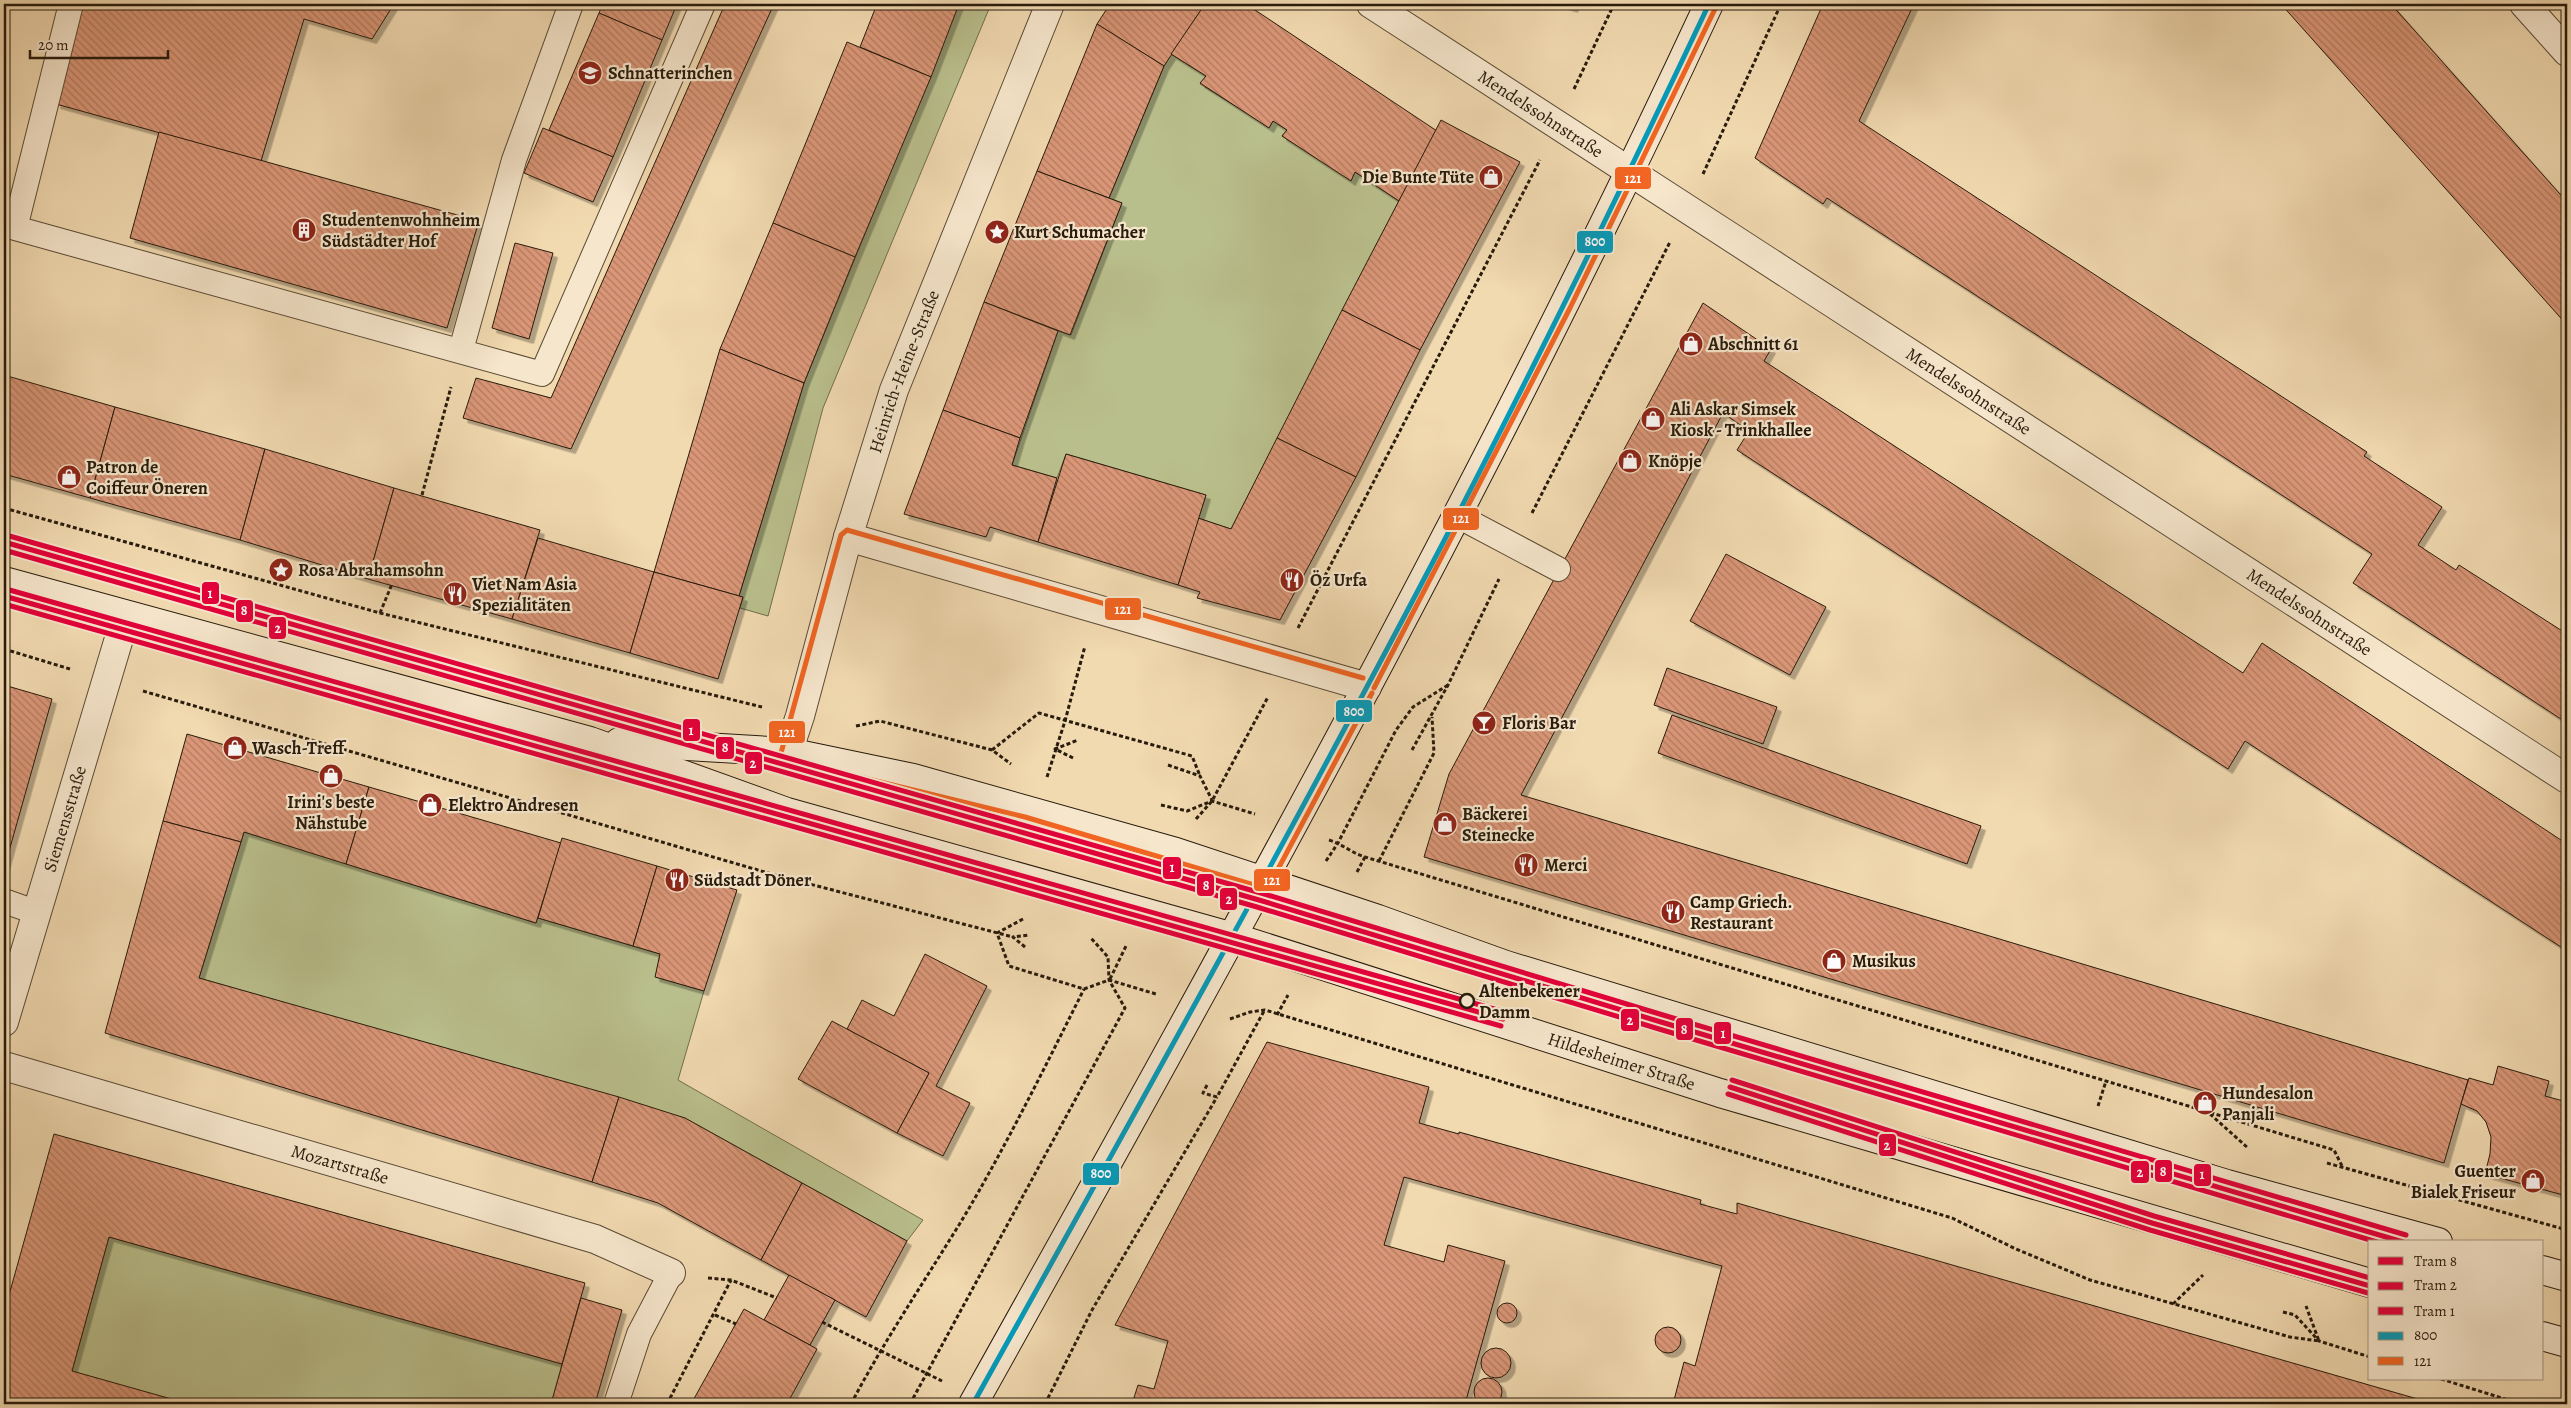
<svg xmlns="http://www.w3.org/2000/svg" width="2571" height="1408" viewBox="0 0 2571 1408" font-family="Alegreya,serif">
<defs>
<pattern id="building-back-hatch" width="6" height="6" patternUnits="userSpaceOnUse" patternTransform="scale(1.25)"><rect width="6" height="6" fill="#da9677"/><path d="M-1 5l2 2M0 0l6 6M5-1l2 2" fill="none" stroke="#b17a60"/></pattern>
<filter id="shadow"><feDropShadow dx="4.5" dy="4.5" stdDeviation="0" flood-color="#0004"/></filter>
</defs>
<rect width="100%" height="100%" fill="#f1d9b0"/>
<filter id="stains"><feTurbulence type="fractalNoise" baseFrequency=".004" numOctaves="4"/><feColorMatrix values="0 0 0 0 .2 0 0 0 0 .09 0 0 0 0 .02 0 0 0 .5 -.17"/></filter>
<radialGradient id="worn" r=".72"><stop offset=".6" stop-color="#630" stop-opacity="0"/><stop offset="1" stop-color="#630" stop-opacity=".3"/></radialGradient>
<g fill="#b9bf8c" stroke="#706d4c">
<path d="M959,4H991L823,408L768,616L740,608L743,597L739,596L804,383Z"/>
<path d="M1171,54L1206,76L1200,84L1269,127L1273,121L1287,130L1282,136L1351,180L1355,172L1399,201L1231,529L1198,518L1206,495L1066,454L1057,478L1012,465L1058,331L1071,335L1122,203L1109,198L1164,66Z"/>
<path d="M244,832L536,923L538,918L660,954L656,977L704,991L678,1080L923,1220L907,1241L685,1118L199,978Z"/>
<path d="M109,1237L562,1364L551,1404H189L72,1371Z"/>
</g>
<g fill="url(#building-back-hatch)" stroke="#281b0c" filter="url(#shadow)">
<path d="M83,4H394L372,39L304,19L261,161L56,104Z"/>
<path d="M603,4H677L662,40L599,13Z"/>
<path d="M725,4H774L571,449L463,418L476,378L551,398Z"/>
<path d="M877,4H959L931,77L860,47Z"/>
<path d="M1110,4H1205L1164,66L1097,24Z"/>
<path d="M1205,4H1246L1437,131L1399,201L1355,172L1351,181L1282,136L1287,130L1273,121L1269,128L1200,83L1206,76L1171,54Z"/>
<path d="M1562,4H1575L1573,8Z"/>
<path d="M1823,4H1914L1859,121L2367,452L2364,456L2442,507L2418,545L2456,570L2459,565L2567,634V723L2353,583L2372,554L1827,198L1823,204L1755,158Z"/>
<path d="M2281,4H2391L2567,202V325Z"/>
<path d="M599,13L662,40L613,157L549,130Z"/>
<path d="M1097,24L1164,66L1109,198L1037,171Z"/>
<path d="M847,42L931,77L855,257L773,223Z"/>
<path d="M1441,120L1520,162L1420,350L1342,310Z"/>
<path d="M543,128L613,157L593,202L524,173Z"/>
<path d="M159,132L479,221L447,328L130,238Z"/>
<path d="M1037,171L1122,203L1070,335L984,302Z"/>
<path d="M773,223L855,257L804,383L720,349Z"/>
<path d="M515,243L553,253L529,339L492,328Z"/>
<path d="M984,302L1058,331L1020,438L943,410Z"/>
<path d="M1703,303L1771,349L1764,361L2243,673L2262,643L2567,844V951L2245,741L2228,769L1737,450L1749,431L1723,413L1521,795L2468,1080L2444,1163L1424,857L1449,774Z"/>
<path d="M1342,310L1420,350L1356,477L1277,438Z"/>
<path d="M720,349L804,383L739,596L654,572Z"/>
<path d="M4,375L115,407L90,498L4,474Z"/>
<path d="M115,407L265,449L240,540L90,498Z"/>
<path d="M943,410L1020,438L1012,465L1057,478L1038,542L990,527L986,537L904,514Z"/>
<path d="M1277,438L1356,477L1280,620L1197,598L1200,592L1178,585L1198,518L1231,529Z"/>
<path d="M265,449L394,488L368,579L240,540Z"/>
<path d="M1066,454L1206,495L1178,585L1038,542Z"/>
<path d="M394,488L540,530L512,619L368,579Z"/>
<path d="M538,538L654,572L630,653L512,619Z"/>
<path d="M1726,554L1826,607L1790,675L1690,621Z"/>
<path d="M654,572L743,597L718,679L630,653Z"/>
<path d="M1667,668L1777,707L1763,744L1654,705Z"/>
<path d="M4,685L52,699L4,869Z"/>
<path d="M1672,715L1981,826L1967,864L1658,753Z"/>
<path d="M187,734L369,787L346,864L244,832L241,842L163,821Z"/>
<path d="M369,787L561,843L536,923L346,864Z"/>
<path d="M163,821L241,842L199,978L619,1097L592,1182L105,1033Z"/>
<path d="M562,838L657,866L633,946L538,918Z"/>
<path d="M657,866L737,890L704,991L655,977L660,954L633,946Z"/>
<path d="M925,954L987,986L936,1086L970,1103L943,1156L897,1133L929,1073L847,1029L862,1000L894,1016Z"/>
<path d="M832,1021L929,1073L897,1133L798,1079Z"/>
<path d="M1267,1042L1429,1087L1419,1123L1459,1134V1132L1701,1200L1700,1204L1737,1214V1203L2435,1404H1673L1684,1362L1695,1366L1722,1266L1404,1177L1384,1245L1444,1262L1448,1245L1505,1261L1465,1404H1132L1138,1385L1154,1389L1168,1341L1115,1325Z"/>
<path d="M2498,1066L2549,1081L2545,1096L2567,1102V1196L2485,1174L2490,1154L2491,1137L2486,1122L2477,1111L2461,1104L2469,1078L2493,1085Z"/>
<path d="M619,1097L685,1118L802,1183L761,1260L658,1203L592,1182Z"/>
<path d="M54,1134L585,1283L562,1364L109,1237L72,1371L189,1404H4V1313Z"/>
<path d="M802,1183L907,1241L866,1317L761,1260Z"/>
<path d="M789,1275L835,1300L810,1345L764,1320Z"/>
<path d="M581,1298L622,1310L617,1327L595,1404H551Z"/>
<circle cx="1507" cy="1313" r="10"/>
<path d="M744,1309L817,1349L787,1404H691Z"/>
<circle cx="1668" cy="1340" r="13"/>
<circle cx="1496" cy="1363" r="15"/>
<circle cx="1488" cy="1392" r="14"/>
</g>
<g fill="none" stroke-linecap="round" stroke-linejoin="round">
<defs>
<g id="lane">
<path d="M71,4L15,228L542,374L703,4"/>
<path d="M461,350L514,160L571,4"/>
<path d="M1456,515L1558,569"/>
<path d="M4,901L38,913"/>
<path d="M616,1404L639,1334L671,1273"/>
</g>
<g id="street">
<path id="s1" d="M1371,4L2567,779"/>
<path d="M2524,4L2567,52"/>
<path d="M848,537L1367,687"/>
<path id="s2" d="M788,752L800,716L848,537L894,390L1050,4"/>
<path id="s3" d="M4,1022L126,615"/>
<path id="s4" d="M4,1066L595,1239L671,1273"/>
</g>
<g id="secondary">
<path id="s5" d="M4,581L590,741L787,812L1233,937L1720,1093L2370,1283"/>
<path d="M619,742L788,752L913,778L1176,852L1378,919L1506,965L2227,1184L2438,1242"/>
<path d="M2542,1270L2567,1277"/>
<path d="M2542,1336L2567,1343"/>
<path d="M973,1404C1230,944 1487,482 1709,4"/>
</g>
</defs>
<use href="#lane" stroke="#5a4a35" stroke-width="26"/>
<use href="#street" stroke="#5a4a35" stroke-width="30"/>
<use href="#secondary" stroke="#281b0c" stroke-width="30"/>
<g stroke="#281b0c" stroke-width="3" stroke-dasharray="4 2.5" stroke-linecap="butt">
<path d="M1574,89L1614,4"/>
<path d="M1703,174L1781,4"/>
<path d="M422,495L451,387"/>
<path d="M4,508L380,613L762,707"/>
<path d="M1532,513L1670,242"/>
<path d="M380,613L392,584"/>
<path d="M1298,628L1540,160"/>
<path d="M4,649L70,669"/>
<path d="M143,691L775,875L1013,937"/>
<path d="M856,726L880,721L992,750L1011,764"/>
<path d="M992,750L1039,713L1192,756L1200,776"/>
<path d="M1412,750L1448,685L1499,579"/>
<path d="M1073,758L1055,749L1078,740"/>
<path d="M1168,765L1200,776L1212,800"/>
<path d="M1047,777L1065,721L1085,646"/>
<path d="M1161,805L1187,811L1212,801L1255,814"/>
<path d="M1196,819L1212,801L1268,697"/>
<path d="M1329,840C1342,844 1352,853 1365,857L2334,1150L2343,1168"/>
<path d="M1326,861L1338,843L1396,730L1413,707L1448,685"/>
<path d="M1379,861L1434,753L1432,717"/>
<path d="M1357,872L1365,857"/>
<path d="M1023,919L997,933L1009,966L1084,989L1109,980L1156,994"/>
<path d="M1025,947L1013,937L1029,935"/>
<path d="M1110,979L1126,946"/>
<path d="M1277,1015L1288,995"/>
<path d="M1230,1019L1250,1012L1265,1010L1952,1218L2016,1249L2090,1280L2290,1337L2319,1341L2306,1306"/>
<path d="M1207,1085L1203,1093L1217,1097L1264,1011"/>
<path d="M2098,1106L2106,1081"/>
<path d="M2210,1114L2248,1148"/>
<path d="M2327,1163L2567,1230"/>
<path d="M708,1278L731,1280L777,1298"/>
<path d="M2173,1304L2203,1275"/>
<path d="M2283,1312L2295,1315L2319,1341L2370,1357"/>
<path d="M715,1315L736,1324"/>
<path d="M822,1322L942,1381"/>
<path d="M2441,1379L2521,1404"/>
<path d="M667,1404L731,1280"/>
<path d="M851,1404C886,1337 929,1275 968,1210C1010,1138 1047,1063 1084,989"/>
<path d="M910,1404L1125,1008L1109,980L1108,957L1091,938"/>
<path d="M1045,1404L1092,1310L1217,1097"/>
</g>
<use href="#lane" stroke="#f6e6cc" stroke-width="24"/>
<use href="#street" stroke="#f6e6cc" stroke-width="28"/>
<use href="#secondary" stroke="#f6e6cc" stroke-width="28"/>
<defs>
<path id="bus-1" d="M973,1404C1133,1117 1293,830 1445,539C1537,362 1624,184 1709,4"/>
<g id="bus-2">
<path d="M1363,678L847,530L841,535L781,753L786,759L1025,817L1264,888L1270,884L1372,693"/>
<path d="M1374,688L1570,308L1716,7"/>
</g>
</defs>
<use href="#bus-1" stroke="#f6e6cc" stroke-width="9"/>
<use href="#bus-2" stroke="#f6e6cc" stroke-width="9"/>
<use href="#bus-1" stroke="#049bbb" stroke-width="5"/>
<use href="#bus-2" stroke="#f26522" stroke-width="5"/>
<defs>
<g id="tram-1">
<path d="M4,542L1259,900L1661,1022L2403,1242"/>
<path d="M4,596L1503,1019"/>
<path d="M1730,1087L2152,1223L2370,1286"/>
</g>
<g id="tram-2">
<path d="M4,550L1257,907L1659,1029L2377,1242"/>
<path d="M4,604L1501,1026"/>
<path d="M1728,1094L2150,1230L2368,1293"/>
</g>
<g id="tram-3">
<path d="M6,535L1261,893L1663,1015L2406,1235"/>
<path d="M6,589L1505,1012"/>
<path d="M1732,1080L2154,1216L2370,1278"/>
</g>
</defs>
<use href="#tram-1" stroke="#f6e6cc" stroke-width="9"/>
<use href="#tram-2" stroke="#f6e6cc" stroke-width="9"/>
<use href="#tram-3" stroke="#f6e6cc" stroke-width="9"/>
<use href="#tram-1" stroke="#e4003a" stroke-width="5"/>
<use href="#tram-2" stroke="#e4003a" stroke-width="5"/>
<use href="#tram-3" stroke="#e4003a" stroke-width="5"/>
</g>
<defs>
<symbol id="school-disc" viewBox="-11 -11 22 22"><circle r="9.5" fill="#8f2418" stroke="#f6e6cc"/><path d="M0-5L7-2L0 1L-7-2ZM-4 1L0 2.5L4 1V4Q0 6-4 4Z" fill="#fff"/></symbol>
<symbol id="shop-disc" viewBox="-11 -11 22 22"><circle r="9.5" fill="#8f2418" stroke="#f6e6cc"/><path d="M-5-2.5h2.3a2.7 3.5 0 0 1 5.4 0H5L5.5 6h-11ZM-1.5-2.5h3a1.5 2.3 0 0 0-3 0Z" fill="#fff"/></symbol>
<symbol id="building-disc" viewBox="-11 -11 22 22"><circle r="9.5" fill="#8f2418" stroke="#f6e6cc"/><path d="M-4-6H4V6H1V3H-1V6H-4ZM-2.5-4.3h1.7v1.8h-1.7ZM.8-4.3h1.7v1.8H.8ZM-2.5-1h1.7V.8h-1.7ZM.8-1h1.7V.8H.8Z" fill="#fff"/></symbol>
<symbol id="sight-disc" viewBox="-11 -11 22 22"><circle r="9.5" fill="#8f2418" stroke="#f6e6cc"/><path d="M0-6L1.8-2.2L6-1.7L2.9 1.2L3.7 5.4L0 3.3L-3.7 5.4L-2.9 1.2L-6-1.7L-1.8-2.2Z" fill="#fff"/></symbol>
<symbol id="restaurant-disc" viewBox="-11 -11 22 22"><circle r="9.5" fill="#8f2418" stroke="#f6e6cc"/><path d="M-5-6h1v4h1v-4h1v4h1v-4h1v5L-1.5 .5V6h-2V.5L-5-1ZM5-6V6H3V1.5H1.5Q1.5-4 5-6Z" fill="#fff"/></symbol>
<symbol id="bar-disc" viewBox="-11 -11 22 22"><circle r="9.5" fill="#8f2418" stroke="#f6e6cc"/><path d="M-6-5H6L.8 .8V4.5H3.5V6h-7V4.5H-.8V.8Z" fill="#fff"/></symbol>
</defs>
<g fill-rule="evenodd">
<use href="#school-disc" x="576" y="59" width="28" height="28"/>
<use href="#shop-disc" x="1477" y="163" width="28" height="28"/>
<use href="#building-disc" x="290" y="216" width="28" height="28"/>
<use href="#sight-disc" x="983" y="218" width="28" height="28"/>
<use href="#shop-disc" x="1677" y="330" width="28" height="28"/>
<use href="#shop-disc" x="1639" y="405" width="28" height="28"/>
<use href="#shop-disc" x="1616" y="447" width="28" height="28"/>
<use href="#shop-disc" x="55" y="463" width="28" height="28"/>
<use href="#sight-disc" x="267" y="556" width="28" height="28"/>
<use href="#restaurant-disc" x="1278" y="566" width="28" height="28"/>
<use href="#restaurant-disc" x="441" y="580" width="28" height="28"/>
<use href="#bar-disc" x="1470" y="709" width="28" height="28"/>
<use href="#shop-disc" x="221" y="734" width="28" height="28"/>
<use href="#shop-disc" x="317" y="762" width="28" height="28"/>
<use href="#shop-disc" x="416" y="791" width="28" height="28"/>
<use href="#shop-disc" x="1431" y="810" width="28" height="28"/>
<use href="#restaurant-disc" x="1512" y="851" width="28" height="28"/>
<use href="#restaurant-disc" x="663" y="866" width="28" height="28"/>
<use href="#restaurant-disc" x="1659" y="898" width="28" height="28"/>
<use href="#shop-disc" x="1820" y="947" width="28" height="28"/>
<use href="#shop-disc" x="2191" y="1089" width="28" height="28"/>
<use href="#shop-disc" x="2519" y="1167" width="28" height="28"/>
</g>
<circle fill="#f6e6cc" stroke="#281b0c" stroke-width="2.5" cx="1467" cy="1001" r="7"/>
<g text-anchor="middle" dominant-baseline="central" stroke-width="4.5" stroke-linejoin="round" paint-order="stroke">
<g font-size="18" font-weight="bold" fill="#281b0c" stroke="#f6e6cc" text-anchor="start">
<text x="608" y="73">Schnatterinchen</text>
<text x="1474" y="177" text-anchor="end">Die Bunte Tüte</text>
<text x="322" y="220">Studentenwohnheim<tspan x="322" dy="21">Südstädter Hof</tspan></text>
<text x="1014" y="232">Kurt Schumacher</text>
<text x="1708" y="344">Abschnitt 61</text>
<text x="1670" y="409">Ali Askar Simsek<tspan x="1670" dy="21">Kiosk - Trinkhallee</tspan></text>
<text x="1648" y="461">Knöpje</text>
<text x="86" y="467">Patron de<tspan x="86" dy="21">Coiffeur Öneren</tspan></text>
<text x="298" y="570">Rosa Abrahamsohn</text>
<text x="1310" y="580">Öz Urfa</text>
<text x="472" y="584">Viet Nam Asia<tspan x="472" dy="21">Spezialitäten</tspan></text>
<text x="1502" y="723">Floris Bar</text>
<text x="252" y="748">Wasch-Treff</text>
<text x="331" y="802" text-anchor="middle">Irini's beste<tspan x="331" dy="21">Nähstube</tspan></text>
<text x="448" y="805">Elektro Andresen</text>
<text x="1462" y="814">Bäckerei<tspan x="1462" dy="21">Steinecke</tspan></text>
<text x="1544" y="865">Merci</text>
<text x="694" y="880">Südstadt Döner</text>
<text x="1690" y="902">Camp Griech.<tspan x="1690" dy="21">Restaurant</tspan></text>
<text x="1852" y="961">Musikus</text>
<text x="2222" y="1093">Hundesalon<tspan x="2222" dy="21">Panjali</tspan></text>
<text x="2516" y="1171" text-anchor="end">Guenter<tspan x="2516" dy="21">Bialek Friseur</tspan></text>
</g>
<g font-size="18" fill="#281b0c" stroke="#f6e6cc">
<text stroke="none"><textPath href="#s1" startOffset="202">Mendelssohnstraße</textPath></text>
<text stroke="none"><textPath href="#s2" startOffset="398">Heinrich-Heine-Straße</textPath></text>
<text stroke="none"><textPath href="#s1" startOffset="712">Mendelssohnstraße</textPath></text>
<text stroke="none"><textPath href="#s1" startOffset="1118">Mendelssohnstraße</textPath></text>
<text stroke="none"><textPath href="#s3" startOffset="212">Siemensstraße</textPath></text>
<text stroke="none"><textPath href="#s5" startOffset="1688">Hildesheimer Straße</textPath></text>
<text stroke="none"><textPath href="#s4" startOffset="350">Mozartstraße</textPath></text>
</g>
<g font-size="18" font-weight="bold" fill="#281b0c" stroke="#f6e6cc" text-anchor="start">
<text x="1479" y="991">Altenbekener<tspan x="1479" dy="21">Damm</tspan></text>
</g>
</g>
<g stroke="#f6e6cc" stroke-width="2">
<rect x="1614" y="166" width="38" height="24" rx="5" fill="#f26522"/>
<rect x="1576" y="230" width="38" height="24" rx="5" fill="#049bbb"/>
<rect x="1442" y="507" width="38" height="24" rx="5" fill="#f26522"/>
<rect x="201" y="581" width="19" height="24" rx="5" fill="#e4003a"/>
<rect x="1104" y="597" width="38" height="24" rx="5" fill="#f26522"/>
<rect x="235" y="599" width="19" height="24" rx="5" fill="#e4003a"/>
<rect x="268" y="616" width="19" height="24" rx="5" fill="#e4003a"/>
<rect x="1335" y="699" width="38" height="24" rx="5" fill="#049bbb"/>
<rect x="682" y="718" width="19" height="24" rx="5" fill="#e4003a"/>
<rect x="768" y="720" width="38" height="24" rx="5" fill="#f26522"/>
<rect x="715" y="736" width="20" height="24" rx="5" fill="#e4003a"/>
<rect x="744" y="751" width="19" height="24" rx="5" fill="#e4003a"/>
<rect x="1162" y="856" width="20" height="24" rx="5" fill="#e4003a"/>
<rect x="1253" y="868" width="38" height="24" rx="5" fill="#f26522"/>
<rect x="1196" y="873" width="19" height="24" rx="5" fill="#e4003a"/>
<rect x="1219" y="887" width="19" height="24" rx="5" fill="#e4003a"/>
<rect x="1620" y="1008" width="20" height="24" rx="5" fill="#e4003a"/>
<rect x="1675" y="1017" width="19" height="24" rx="5" fill="#e4003a"/>
<rect x="1713" y="1021" width="19" height="24" rx="5" fill="#e4003a"/>
<rect x="1878" y="1133" width="19" height="24" rx="5" fill="#e4003a"/>
<rect x="2154" y="1159" width="19" height="24" rx="5" fill="#e4003a"/>
<rect x="2130" y="1160" width="20" height="24" rx="5" fill="#e4003a"/>
<rect x="1082" y="1162" width="38" height="24" rx="5" fill="#049bbb"/>
<rect x="2193" y="1163" width="19" height="24" rx="5" fill="#e4003a"/>
</g>
<g font-size="14" text-anchor="middle" font-weight="bold" fill="#fff">
<text x="1633" y="183">121</text>
<text x="1595" y="246">800</text>
<text x="1461" y="523">121</text>
<text x="210" y="598">1</text>
<text x="1123" y="614">121</text>
<text x="244" y="615">8</text>
<text x="278" y="633">2</text>
<text x="1354" y="716">800</text>
<text x="691" y="735">1</text>
<text x="787" y="737">121</text>
<text x="725" y="752">8</text>
<text x="753" y="768">2</text>
<text x="1172" y="872">1</text>
<text x="1272" y="885">121</text>
<text x="1206" y="890">8</text>
<text x="1229" y="904">2</text>
<text x="1630" y="1025">2</text>
<text x="1684" y="1034">8</text>
<text x="1723" y="1038">1</text>
<text x="1887" y="1150">2</text>
<text x="2163" y="1176">8</text>
<text x="2140" y="1177">2</text>
<text x="1101" y="1178">800</text>
<text x="2202" y="1179">1</text>
</g>
<rect width="2571" height="1408" fill="none" stroke="#f1d9b0" stroke-width="20"/>
<rect x="5" y="5" width="2561" height="1398" fill="none" stroke="#281b0c" stroke-width="2.5"/>
<rect x="10" y="10" width="2551" height="1388" fill="none" stroke="#281b0c"/>
<rect x="2368" y="1240" width="175" height="140" fill="#f6e6cc" stroke="#a4957f"/>
<rect x="2378" y="1257" width="25" height="8" fill="#e4003a" stroke="#a4957f"/>
<text x="2414" y="1266" font-size="15" fill="#281b0c">Tram 8</text>
<rect x="2378" y="1282" width="25" height="8" fill="#e4003a" stroke="#a4957f"/>
<text x="2414" y="1290" font-size="15" fill="#281b0c">Tram 2</text>
<rect x="2378" y="1307" width="25" height="8" fill="#e4003a" stroke="#a4957f"/>
<text x="2414" y="1316" font-size="15" fill="#281b0c">Tram 1</text>
<rect x="2378" y="1332" width="25" height="8" fill="#049bbb" stroke="#a4957f"/>
<text x="2414" y="1340" font-size="15" fill="#281b0c">800</text>
<rect x="2378" y="1357" width="25" height="8" fill="#f26522" stroke="#a4957f"/>
<text x="2414" y="1366" font-size="15" fill="#281b0c">121</text>
<path d="M30 50v8h138v-8" fill="none" stroke="#281b0c" stroke-width="2.5"/>
<text x="38" y="50" font-size="15" fill="#281b0c" stroke="#f6e6cc" stroke-width="4" paint-order="stroke">20 m</text>
<rect width="100%" height="100%" filter="url(#stains)"/>
<rect width="100%" height="100%" fill="url(#worn)"/>
</svg>
